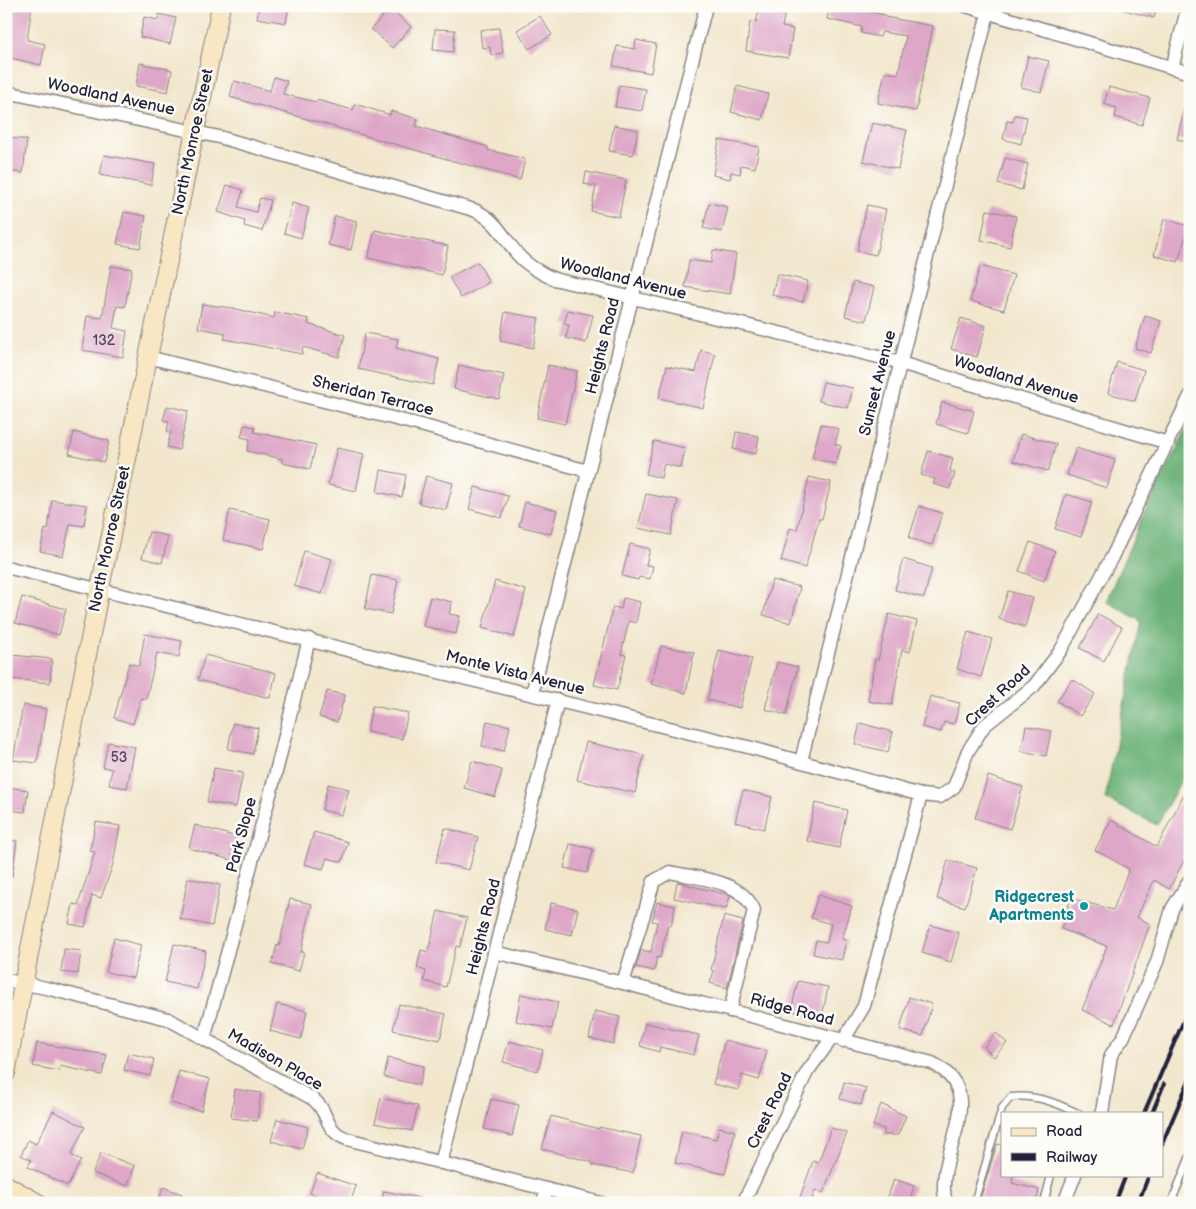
<svg xmlns="http://www.w3.org/2000/svg" width="1196" height="1209" viewBox="0 0 1196 1209" font-family="'Balsamiq Sans',sans-serif">
<rect width="100%" height="100%" fill="#fdfcf7"/>
<filter id="ink" filterUnits="userSpaceOnUse"><feTurbulence type="fractalNoise" baseFrequency=".02" numOctaves="2"/><feDisplacementMap in="SourceGraphic" scale="10" xChannelSelector="R" yChannelSelector="G"/><feConvolveMatrix kernelMatrix="1 2 1 2 8 2 1 2 1" color-interpolation-filters="sRGB"/></filter>
<filter id="wash" filterUnits="userSpaceOnUse"><feTurbulence type="fractalNoise" baseFrequency=".0096" numOctaves="4" result="noise"/><feDisplacementMap in="SourceGraphic" scale="20" xChannelSelector="R" yChannelSelector="G"/><feGaussianBlur stdDeviation="1.12" result="paint"/><feColorMatrix in="noise" values="0 0 0 0 0 0 0 0 0 0 0 0 0 0 0 0 0 1.4 0 .05"/><feComposite in="paint" operator="in"/></filter>
<g filter="url(#wash)">
<rect width="100%" height="100%" fill="#f2e7cd"/>
<path fill="#6cb278" stroke="#476a5a" d="M1190,422V764L1157,825L1105,799L1141,621L1106,601L1145,512Z"/>
<g id="blocks">
<g fill="#dea7c8">
<path d="M13,6H32L27,40L45,44L41,65L6,57V35L8,36Z"/>
<path d="M259,6H289L286,23L257,18Z"/>
<path d="M760,6H786L782,27L793,29L788,58L746,51L750,22L756,23Z"/>
<path d="M830,6H853L852,8L885,15V17L933,26L916,111L878,103L885,72L898,74L906,36L882,32L880,37L861,33L862,27L827,19Z"/>
<path d="M1121,6H1157L1154,18L1121,9Z"/>
<path d="M390,8L411,27L392,48L371,29Z"/>
<path d="M159,14L176,18L170,44L140,37L144,17L158,20Z"/>
<path d="M540,16L552,35L529,49L517,30Z"/>
<path d="M499,28L503,53L491,55L490,47L482,48L480,30Z"/>
<path d="M435,29L455,30L453,52L433,50Z"/>
<path d="M636,40L656,44L651,73L613,66L617,46L635,49Z"/>
<path d="M1028,56L1049,61L1041,92L1021,87Z"/>
<path d="M140,63L172,70L168,92L136,86Z"/>
<path d="M274,77L287,81L283,94L316,102L317,100L353,110L355,104L390,115L391,111L418,119L416,126L488,147V150L525,159L520,180L230,97L234,81L270,91Z"/>
<path d="M619,85L646,89L642,111L615,107Z"/>
<path d="M737,86L768,94L762,120L731,112Z"/>
<path d="M1109,87L1150,98L1142,125L1115,117L1117,108L1104,104Z"/>
<path d="M1186,101L1190,102V142L1177,139Z"/>
<path d="M1015,115L1027,117L1021,144L1003,139L1007,121L1013,122Z"/>
<path d="M872,123L907,130L898,169L863,161Z"/>
<path d="M614,125L638,130L633,155L609,151Z"/>
<path d="M6,137L27,140L23,173L6,171Z"/>
<path d="M719,140L759,147L755,168L741,165L740,174L731,172L730,179L713,175Z"/>
<path d="M104,155L155,164L151,185L100,175Z"/>
<path d="M1005,158L1028,164L1022,190L998,184Z"/>
<path d="M586,172L626,180L619,217L591,211L596,186L584,184Z"/>
<path d="M227,185L243,190L238,207L256,212L260,198L271,200L262,231L244,226L245,221L218,212Z"/>
<path d="M292,203L309,208L301,238L284,233Z"/>
<path d="M709,203L728,207L722,232L703,228Z"/>
<path d="M867,205L886,209L876,255L857,251Z"/>
<path d="M987,210L1016,216L1010,247L981,240Z"/>
<path d="M124,212L146,216L140,248L117,244Z"/>
<path d="M335,216L357,221L351,250L328,245Z"/>
<path d="M1164,219L1189,226L1178,262L1154,255Z"/>
<path d="M375,230L448,246L442,275L368,258Z"/>
<path d="M713,250L736,254L730,294L685,287L689,260L711,263Z"/>
<path d="M478,262L489,282L461,298L449,277Z"/>
<path d="M111,266L132,269L125,307L117,306L113,328L127,331L123,357L82,350L87,316L102,318Z"/>
<path d="M980,266L1014,275L1004,310L970,301Z"/>
<path d="M777,274L808,281L803,302L772,295Z"/>
<path d="M853,282L874,287L866,321L845,316Z"/>
<path d="M202,304L232,308L274,318L275,312L309,319L308,324L345,335L339,357L303,347L302,354L224,339L226,333L198,328Z"/>
<path d="M568,310L593,315L586,343L566,338L569,325L564,324Z"/>
<path d="M505,312L539,318L533,348L500,341Z"/>
<path d="M1145,316L1161,321L1151,353L1135,348Z"/>
<path d="M961,318L986,326L977,357L951,349Z"/>
<path d="M365,333L398,339L396,348L439,359L433,385L358,369Z"/>
<path d="M701,350L715,354L703,408L659,398L667,366L696,372Z"/>
<path d="M1117,362L1144,370L1135,401L1108,393Z"/>
<path d="M459,365L504,375L499,399L454,389Z"/>
<path d="M548,365L577,371L565,424L537,418Z"/>
<path d="M823,382L853,388L848,408L819,401Z"/>
<path d="M942,402L974,411L968,433L936,424Z"/>
<path d="M167,406L188,411L179,450L167,447L171,432L167,431L169,421L163,420Z"/>
<path d="M821,424L839,429L835,444L841,446L836,464L812,458Z"/>
<path d="M244,425L255,427L254,432L316,445L310,469L282,463V459L247,451L250,439L241,437Z"/>
<path d="M74,432L109,441L104,462L69,454Z"/>
<path d="M736,432L759,436L756,454L733,449Z"/>
<path d="M1021,434L1056,444L1048,471L1013,461Z"/>
<path d="M654,441L685,448L681,468L664,464L661,478L646,474Z"/>
<path d="M337,448L364,454L356,491L328,485Z"/>
<path d="M1076,448L1115,460L1107,488L1067,475Z"/>
<path d="M928,451L953,458L950,471L955,473L950,489L933,484L935,479L921,475Z"/>
<path d="M381,470L406,475L402,497L377,492Z"/>
<path d="M426,476L453,483L446,510L419,503Z"/>
<path d="M809,477L831,482L822,519H819L805,568L781,561L790,528L797,530Z"/>
<path d="M475,487L508,496L502,518L469,509Z"/>
<path d="M646,494L678,500L671,535L638,528Z"/>
<path d="M1066,494L1092,502L1081,537L1055,529Z"/>
<path d="M52,500L87,505L84,526L70,524L63,556L40,551L45,529L48,530Z"/>
<path d="M525,502L557,510L551,534L519,526Z"/>
<path d="M919,506L942,513L932,545L909,538Z"/>
<path d="M230,510L270,519L263,549L223,540Z"/>
<path d="M149,532L168,536L162,563L142,558Z"/>
<path d="M1030,542L1055,551L1044,581L1019,571Z"/>
<path d="M630,544L650,549L646,565L653,566L650,579L639,577L638,580L622,576Z"/>
<path d="M304,551L332,559L322,594L294,586Z"/>
<path d="M903,559L932,568L924,598L895,590Z"/>
<path d="M372,575L398,580L391,614L365,609Z"/>
<path d="M772,580L800,587L791,623L763,615Z"/>
<path d="M495,581L526,590L514,637L482,628Z"/>
<path d="M1008,591L1033,598L1025,627L999,619Z"/>
<path d="M22,597L66,609L59,635L15,623Z"/>
<path d="M430,597L452,602L449,614L460,616L456,634L423,626Z"/>
<path d="M623,598L640,602L636,623L629,621L621,654L626,655L617,690L594,685L613,607L621,609Z"/>
<path d="M889,614L917,621L910,652L902,650L892,705L868,701L875,659L878,660Z"/>
<path d="M1098,614L1122,627L1104,661L1080,648Z"/>
<path d="M968,632L992,639L981,677L957,669Z"/>
<path d="M145,634L182,641L179,657L157,653L146,699L141,698L133,724L114,718L129,663L139,666Z"/>
<path d="M661,646L694,652L686,693L651,684Z"/>
<path d="M719,650L752,658L740,708L707,700Z"/>
<path d="M12,655L52,659L50,683L10,679Z"/>
<path d="M205,655L276,673L270,698L198,680Z"/>
<path d="M777,662L798,667L786,715L765,709Z"/>
<path d="M1072,679L1095,694L1080,716L1057,701Z"/>
<path d="M327,691L345,695L337,722L319,717Z"/>
<path d="M930,696L960,703L954,724L944,722L941,732L922,727Z"/>
<path d="M23,705L46,709L37,763L13,760Z"/>
<path d="M372,706L408,713L402,739L367,732Z"/>
<path d="M487,721L510,726L504,751L482,746Z"/>
<path d="M233,723L258,728L253,754L228,749Z"/>
<path d="M860,723L893,732L888,752L855,744Z"/>
<path d="M1026,726L1051,731L1046,756L1021,751Z"/>
<path d="M108,742L135,747L127,788L109,785L112,769L103,767Z"/>
<path d="M586,742L644,755L635,793L577,780Z"/>
<path d="M472,761L502,770L495,797L464,788Z"/>
<path d="M214,768L243,773L236,807L207,802Z"/>
<path d="M988,776L1023,787L1010,829L975,818Z"/>
<path d="M1190,782V849L1169,889L1154,880L1137,917L1150,924L1114,1024L1082,1010L1107,946L1061,929L1071,898L1113,910L1129,869L1095,850L1111,820L1157,847Z"/>
<path d="M328,784L349,789L342,815L322,810Z"/>
<path d="M6,787L28,790L25,812L6,810Z"/>
<path d="M743,790L772,797L764,829L735,822Z"/>
<path d="M815,803L847,810L839,848L807,841Z"/>
<path d="M96,822L120,826L113,864L101,898L92,895L85,927L69,924L73,904L78,905L95,852L90,851Z"/>
<path d="M195,825L237,837L231,860L189,848Z"/>
<path d="M445,828L478,837L469,870L436,862Z"/>
<path d="M314,832L348,842L342,862L327,858L323,869L304,864Z"/>
<path d="M6,839L17,841L12,877L6,876Z"/>
<path d="M570,844L593,849L587,873L564,868Z"/>
<path d="M948,860L977,868L965,907L937,899Z"/>
<path d="M188,878L220,885L212,926L180,919Z"/>
<path d="M677,882L725,894L730,896L726,909L674,898Z"/>
<path d="M818,895L852,906L842,939L846,940L842,960L813,954L816,940L827,942L831,924L811,918Z"/>
<path d="M290,899L312,904L301,952H304L299,971L272,964L277,945L279,946Z"/>
<path d="M657,902L675,906L671,926L668,925L660,958L657,957L654,971L636,967L641,950L651,952L657,922L652,921Z"/>
<path d="M551,903L578,909L572,935L545,929Z"/>
<path d="M438,911L467,918L460,947L456,946L446,987L424,981L426,971L417,968L421,950L428,952Z"/>
<path d="M724,916L743,921L727,988L710,983L714,971L711,970Z"/>
<path d="M930,925L959,933L951,962L922,953Z"/>
<path d="M114,938L141,945L133,978L106,972Z"/>
<path d="M174,944L206,951L197,989L165,982Z"/>
<path d="M64,949L81,951L78,974L61,972Z"/>
<path d="M798,981L828,987L822,1017L791,1011Z"/>
<path d="M521,994L558,1002L552,1029L516,1021Z"/>
<path d="M909,997L932,1004L923,1036L900,1030Z"/>
<path d="M277,1004L307,1011L301,1039L270,1031Z"/>
<path d="M399,1004L446,1014L440,1040L393,1030Z"/>
<path d="M595,1011L620,1017L613,1044L589,1038Z"/>
<path d="M645,1023L699,1035L694,1055L660,1047L659,1052L640,1046Z"/>
<path d="M996,1033L1007,1043L994,1057L984,1047Z"/>
<path d="M725,1040L767,1051L759,1080L742,1075L738,1090L713,1084Z"/>
<path d="M509,1041L543,1050L538,1071L503,1062Z"/>
<path d="M37,1043L107,1055L102,1075L60,1066L59,1071L33,1066Z"/>
<path d="M128,1053L154,1059L150,1076L124,1070Z"/>
<path d="M388,1058L424,1066L419,1085L384,1077Z"/>
<path d="M179,1071L210,1079L201,1111L170,1103Z"/>
<path d="M844,1082L866,1088L861,1105L840,1099Z"/>
<path d="M235,1089L261,1093L257,1121L231,1118Z"/>
<path d="M381,1098L418,1106L412,1131L375,1123Z"/>
<path d="M491,1099L519,1105L512,1136L484,1129Z"/>
<path d="M881,1104L906,1116L898,1135H884V1129L873,1126Z"/>
<path d="M53,1111L85,1127L71,1155L81,1160L68,1186L28,1167L31,1160L21,1155L28,1140L36,1144Z"/>
<path d="M551,1116L599,1129V1127L641,1136L633,1173L592,1165V1162L542,1149Z"/>
<path d="M277,1119L308,1127L302,1149L271,1141Z"/>
<path d="M719,1127L735,1131L725,1174L675,1163L682,1131L716,1139Z"/>
<path d="M831,1128L847,1133L823,1193L815,1190L811,1203H798L813,1161L818,1163Z"/>
<path d="M997,1144L1002,1145V1175H1013L1012,1183L1039,1190L1036,1203H979Z"/>
<path d="M101,1153L135,1166L127,1186L93,1173Z"/>
<path d="M317,1173L356,1186L350,1203H339L310,1193Z"/>
<path d="M894,1179L914,1186L909,1203H886Z"/>
<path d="M163,1187L182,1194L179,1203H158Z"/>
<path d="M384,1191L420,1198L419,1203H381Z"/>
</g>
</g>
</g>
<g filter="url(#ink)">
<use href="#blocks" fill-opacity="0" stroke="#8a8484" stroke-width="1"/>
<g fill="none" stroke-linecap="round" stroke-linejoin="round">
<defs>
<g id="lane">
<path d="M974,1203L1002,1108L1011,1097C1036,1094 1056,1103 1078,1113"/>
<path d="M1044,1203L1051,1175"/>
<path d="M1171,1203L1190,1156"/>
</g>
<g id="street">
<path d="M966,6L1190,73"/>
<path d="M1172,68L1188,6"/>
<path d="M6,92L219,137L474,210C497,220 503,237 518,255C528,266 540,273 554,279L887,359L1168,443"/>
<path d="M148,357L424,426L588,471"/>
<path d="M6,567L752,748L921,795L940,797L954,787L968,751L984,726L1034,686L1061,650L1112,557L1190,396"/>
<path d="M532,694L706,6"/>
<path d="M801,761L988,13"/>
<path d="M494,952L623,983L932,1063C994,1095 932,1154 946,1203"/>
<path d="M6,980L46,988L168,1019L313,1099C330,1112 323,1130 347,1139L601,1203"/>
<path d="M623,983L654,881L670,872C699,879 740,879 754,910L730,1011"/>
<path d="M204,1039L275,776L309,639"/>
<path d="M843,1041L864,1006L921,795"/>
<path d="M1102,1113L1111,1055L1123,1038L1157,962L1172,909L1190,880"/>
<path d="M441,1163L558,700"/>
<path d="M543,1203L547,1189"/>
<path d="M743,1203L807,1072L832,1038"/>
<path d="M1064,1203L1075,1175"/>
</g>
<g id="secondary">
<path d="M6,1073L100,588L221,6"/>
<path d="M6,1185L38,1203"/>
</g>
</defs>
<use href="#lane" stroke="#8a8484" stroke-width="9"/>
<use href="#street" stroke="#8a8484" stroke-width="15"/>
<use href="#secondary" stroke="#8a8484" stroke-width="20"/>
<use href="#lane" stroke="#fff" stroke-width="6"/>
<use href="#street" stroke="#fff" stroke-width="12"/>
<use href="#secondary" stroke="#f9e7c3" stroke-width="18"/>
<g stroke="#22223b" stroke-width="4">
<path d="M1144,1113L1190,1006"/>
<path d="M1152,1113L1164,1084"/>
<path d="M1162,1144L1190,1078"/>
<path d="M1115,1203L1126,1175"/>
<path d="M1138,1203L1149,1175"/>
</g>
</g>
</g>
<circle fill="#0f9aa8" stroke="#fdfcf7" stroke-width="2" cx="1084" cy="906" r="5"/>
<g text-anchor="middle" dominant-baseline="central" stroke-width="5" stroke-linejoin="round" paint-order="stroke">
<g font-size="14" fill="#51435e">
<text x="104" y="340">132</text>
<text x="119" y="757">53</text>
</g>
<g font-size="16" fill="#22223b" stroke="#fdfcf7">
<text transform="translate(111 97) rotate(12)">Woodland Avenue</text>
<text transform="translate(193 142) rotate(-78)">North Monroe Street</text>
<text transform="translate(623 279) rotate(14)">Woodland Avenue</text>
<text transform="translate(603 346) rotate(-76)">Heights Road</text>
<text transform="translate(1016 380) rotate(17)">Woodland Avenue</text>
<text transform="translate(878 383) rotate(-76)">Sunset Avenue</text>
<text transform="translate(373 396) rotate(14)">Sheridan Terrace</text>
<text transform="translate(110 539) rotate(-78)">North Monroe Street</text>
<text transform="translate(515 673) rotate(14)">Monte Vista Avenue</text>
<text transform="translate(998 696) rotate(-43)">Crest Road</text>
<text transform="translate(242 835) rotate(-75)">Park Slope</text>
<text transform="translate(484 927) rotate(-76)">Heights Road</text>
<text transform="translate(792 1010) rotate(15)">Ridge Road</text>
<text transform="translate(275 1060) rotate(30)">Madison Place</text>
<text transform="translate(770 1111) rotate(-64)">Crest Road</text>
</g>
<g font-size="16" font-weight="bold" fill="#0d838f" stroke="#fdfcf7" text-anchor="end">
<text x="1074" y="897">Ridgecrest<tspan x="1074" dy="18">Apartments</tspan></text>
</g>
</g>
<rect width="1196" height="1209" fill="none" stroke="#fdfcf7" stroke-width="25"/>
<rect x="1001" y="1112" width="162" height="65" fill="#fdfcf7" stroke="#a5a5ac"/>
<rect x="1011" y="1128" width="25" height="8" fill="#f9e7c3" stroke="#a5a5ac"/>
<text x="1046" y="1136" font-size="15" fill="#22223b">Road</text>
<rect x="1011" y="1153" width="25" height="8" fill="#22223b" stroke="#a5a5ac"/>
<text x="1046" y="1162" font-size="15" fill="#22223b">Railway</text>
</svg>
